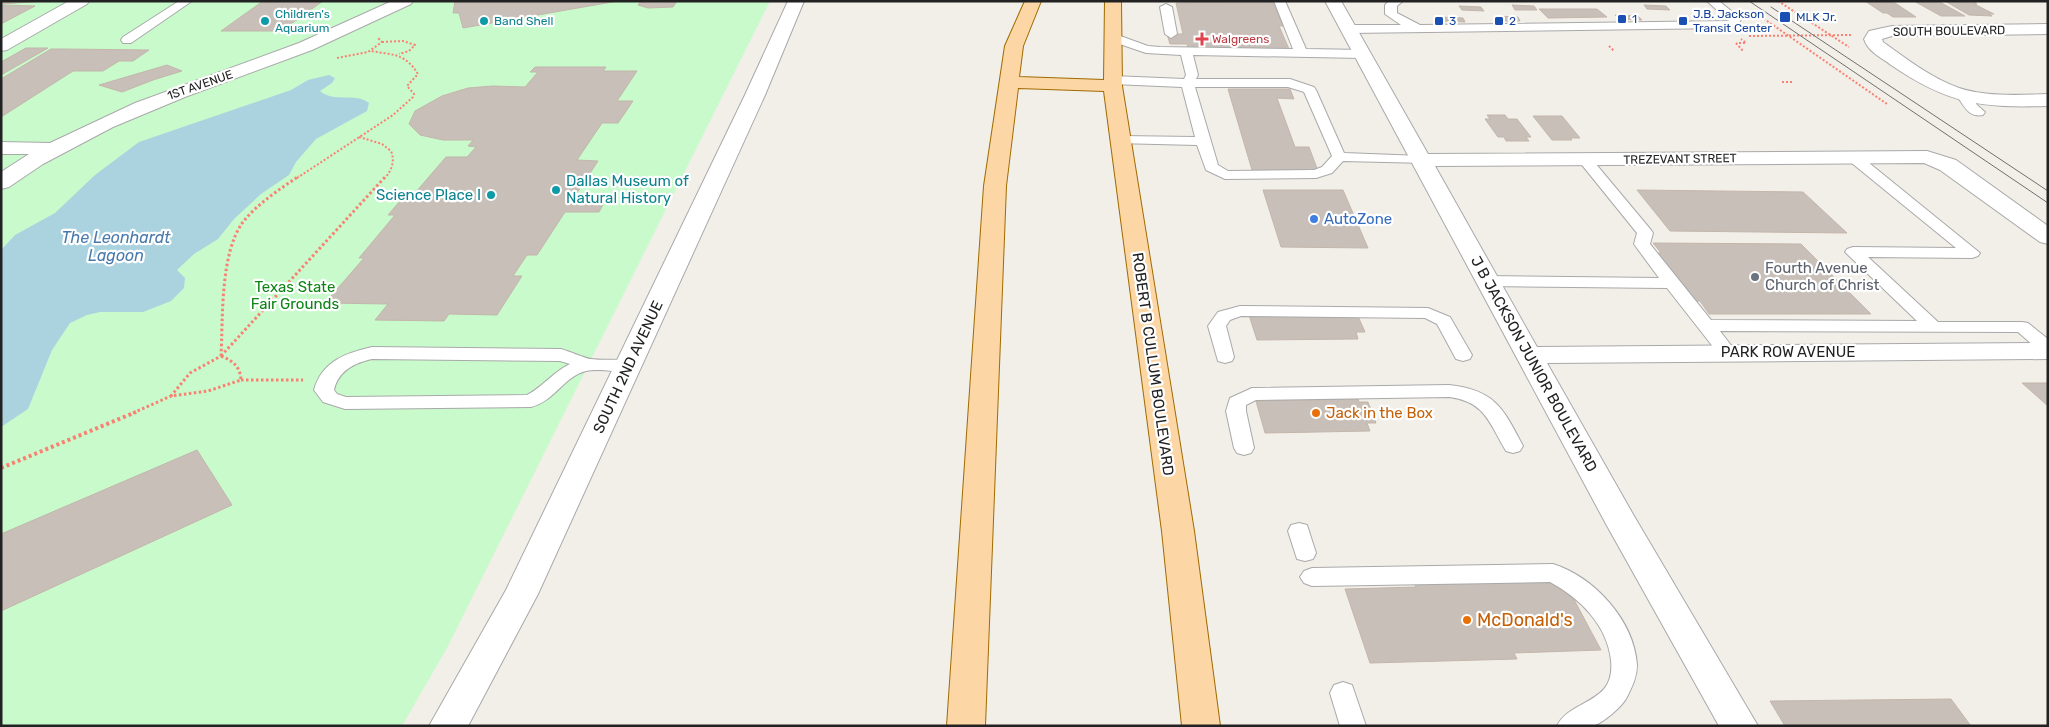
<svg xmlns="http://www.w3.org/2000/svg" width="2049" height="727" viewBox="0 0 2049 727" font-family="Rubik,sans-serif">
<rect width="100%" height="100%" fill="#f2efe9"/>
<path fill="#c8facc" d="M1,1H770L447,648L402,726H1Z"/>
<path fill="#aad3df" d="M329,75L335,78L332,83L320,91C333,103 355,92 369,103L367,111L316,139L296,162L289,175L261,194L234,219L218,239L194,254L177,270L185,278L184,288L171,301L143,312H100L87,315L70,323L52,350L28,409L1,427V250L15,235L55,213L95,175L139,142L291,90L308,80Z"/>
<g fill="#c7bfb8" stroke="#c4b6ab">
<path d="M1,1H44L1,4Z"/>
<path d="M263,1H323L281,31H221Z"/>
<path d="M455,1H629H618L463,28L459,13H453Z"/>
<path d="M641,1H677L673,7L648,8L638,5Z"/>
<path d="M1250,1L1273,2L1283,26H1279L1289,49H1188L1187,44H1170L1167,34H1183L1176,3Z"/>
<path d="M1865,1H1892L1916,17H1893L1887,13H1883Z"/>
<path d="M1914,1H1938L1965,16H1941Z"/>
<path d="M1945,1H1973L1977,4H1974L1994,14H1989L1992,16L1969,15Z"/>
<path d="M1,5L35,6L1,24Z"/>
<path d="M1512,5L1534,6L1537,10H1515Z"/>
<path d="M1644,5L1666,6L1670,10L1647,9Z"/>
<path d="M1459,6L1481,7L1484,11L1462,10Z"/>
<path d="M1539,9H1597L1607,17L1548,18Z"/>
<path d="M1615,15L1638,16L1642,20L1619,19Z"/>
<path d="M1495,16L1518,17L1520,21H1498Z"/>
<path d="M1440,17L1463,18L1465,22L1443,21Z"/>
<path d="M26,48H48L1,75V62Z"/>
<path d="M51,49H64L149,50L133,61H119L103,71H73L1,117V79Z"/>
<path d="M167,65L182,71L153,80L122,92L99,85Z"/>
<path d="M535,67H606L603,71H637L617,101H633L618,123H602L577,160L598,161L575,196H608L599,212H565L537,255H527L513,276H522L497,315L449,314L444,321L375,320L388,304L325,303L364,258H359L395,215H388L407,193H415L446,157H467L476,147L468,146L473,140H443L420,135L409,124L415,111L442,96L468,88L493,86L525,87L538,72H530Z"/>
<path d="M1228,89H1290L1294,99L1277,98L1295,147H1309L1318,171L1252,170Z"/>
<path d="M1487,115H1505L1508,119H1517L1531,137H1526L1529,141H1506L1504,137H1498L1485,119H1490Z"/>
<path d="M1533,116H1562L1580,138H1570L1572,140H1552Z"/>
<path d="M1263,190H1343L1368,248L1281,247Z"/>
<path d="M1637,190L1803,192L1847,233L1670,231Z"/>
<path d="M1653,243L1801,244L1871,314H1709L1700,301H1695L1656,253H1661Z"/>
<path d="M1357,314L1365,332H1356L1358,339L1257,340L1249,315Z"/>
<path d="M2022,383H2048V406Z"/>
<path d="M1358,399L1359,402H1368L1376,423H1367L1370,431L1265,433L1256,401Z"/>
<path d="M197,450L232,505L1,611V534Z"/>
<path d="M1412,578L1563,579L1601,650L1514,653L1517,659L1370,663L1345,589L1416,587Z"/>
<path d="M1951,699L1971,726H1785L1770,701Z"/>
</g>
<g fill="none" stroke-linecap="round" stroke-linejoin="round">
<defs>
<g id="lane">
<path d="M179,1H192L131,43H123L121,40L123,37Z"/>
<path d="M1274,1H1285L1306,49L1363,50L1369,54L1363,58L1193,55L1198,75L1196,79H1290L1314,87L1316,90L1344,153L1422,156L1427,157L1429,160L1427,163L1343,161L1332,173L1316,178L1225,179L1206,170L1197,145L1115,143L1113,140L1115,137L1120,136L1195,137L1182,87L1113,84L1107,80L1113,76L1184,79L1186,75L1181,55L1146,53L1108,40L1106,37L1108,34L1112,33L1148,46L1160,47L1293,49ZM1195,87H1288L1304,92L1332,156L1322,167L1314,170L1228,171L1218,165Z"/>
<path d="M1389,1H1403L1397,6V13L1420,25L1729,21L1707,1H1719L1741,19L1738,25L1726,28L1349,33L1343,29L1349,25H1401L1385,14V5Z"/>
<path d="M1166,4L1172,7L1177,34L1171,38L1165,34L1160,7Z"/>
<path d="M1964,92L1969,93L1977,105L1985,112L1983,115C1969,118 1964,106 1957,96Z"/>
<path d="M1853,153L1858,154L1980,253L1978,256L1972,258L1868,257L1938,322H2022L2028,323L2048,339V354L2041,352L2018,332L1720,331L1737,353L1735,357L1728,359L1721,357L1667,288L1488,286L1482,285L1479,281L1482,277L1488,276L1659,278L1634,244L1637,233L1578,160L1580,157H1590L1651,230L1653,233L1650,244L1711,320L1917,321L1845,252L1847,249L1853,247L1956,248L1848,160L1846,157L1848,154Z"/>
<path d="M1240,306L1428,308L1450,317L1472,355L1470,359L1463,361L1456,359L1437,324L1425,318L1241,316L1230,320L1226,326L1234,357L1232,361L1225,363L1218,361L1208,326L1218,312Z"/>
<path d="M372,347L561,349C569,351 586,359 591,359C606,361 621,358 636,362L638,366L636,370L629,372C616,372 598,368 586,371C563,377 555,401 531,407L345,409L323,402L314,390C322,361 346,353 372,347ZM372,359L560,361L570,364C553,372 544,386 527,395L346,397L337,394L334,390C338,371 354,363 372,359Z"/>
<path d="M1449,385C1495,390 1503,408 1523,446L1520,451L1513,453L1506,451C1489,423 1486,402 1449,397L1256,400L1246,405V411L1254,448L1251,453L1244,455L1237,453L1234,448L1226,411L1230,398L1252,388Z"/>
<path d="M1299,523L1307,525L1316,553L1313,559L1305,561L1297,559L1288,531L1291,525Z"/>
<path d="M1553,564C1594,577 1634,620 1637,665C1637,677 1632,687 1627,697C1622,707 1602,724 1592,726C1581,727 1568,726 1557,726C1566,707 1591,704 1604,689C1611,681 1612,670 1611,660C1607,625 1580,598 1550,582L1312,586L1304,583L1300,577L1304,571L1312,568Z"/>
<path d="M1343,682L1352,685L1366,726H1340L1330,693L1334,685Z"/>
</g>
<g id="street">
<path d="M69,1H89L87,4L7,50L1,51V39Z"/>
<path d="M392,1H413L411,4L312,50L185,97L113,127L43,164L9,187L1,189V172L29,154H1V142L50,143L135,103L299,43Z"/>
<path d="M788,1H804L765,95L538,594L468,726H429L506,590L745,95Z"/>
<path d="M1325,1H1341L1428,154L1927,151L1956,160L2048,226V244L2040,242L1940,170L1924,163L1435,166L1537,347L2048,343V359L1547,363L1634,516L1758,726H1719L1606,524Z"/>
<path d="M2048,24V34L1892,36L1882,39L1883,42C1907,59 1931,78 1959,88C1987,97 2019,95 2048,94V106C1980,108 1948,104 1891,65C1881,57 1868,52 1864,39L1869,31L1892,26Z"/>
</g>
<path id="primary" d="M1025,1H1041L1023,46L1019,77L1104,80L1105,1H1121L1122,86L1194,531L1220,726H1182L1162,531L1104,91L1018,88L1006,186L985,726H947L984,186L1005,46Z"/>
</defs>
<use href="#lane" stroke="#a9a9a9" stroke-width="2"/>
<use href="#street" stroke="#a9a9a9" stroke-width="2"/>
<use href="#primary" stroke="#a06b00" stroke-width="2"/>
<g stroke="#fa8072" stroke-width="2" stroke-dasharray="2 2" stroke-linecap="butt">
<path d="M1778,1L1849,47"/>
<path d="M1757,14L1887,104"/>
<path d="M1749,36L1852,35"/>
<path d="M382,42L403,41L415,45L409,51L399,54"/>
<path d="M1736,43L1743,51"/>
<path d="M1739,43H1746L1741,39"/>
<path d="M1609,46L1614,51"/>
<path d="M337,58L368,52L382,42L377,37"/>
<path d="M1782,82H1794"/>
<path d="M359,137L382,144L391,151C395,161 392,170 385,178"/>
<path d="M297,178L393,115L413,97L414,94L407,86L418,74C405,53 393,55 371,51"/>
</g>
<g stroke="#fa8072" stroke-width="3" stroke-dasharray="2.5 2.5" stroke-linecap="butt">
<path d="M221,356C223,318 220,253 243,222C257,204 280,189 299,176"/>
<path d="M221,356L386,176"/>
<path d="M221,356C233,361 240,366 241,380L208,391L171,396L190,373Z"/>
<path d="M241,380H303"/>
<path d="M133,413L171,396"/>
</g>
<path stroke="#fa8072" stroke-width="4" stroke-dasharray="3 3" stroke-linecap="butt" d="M1,468L136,412"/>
<use href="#lane" fill="#fff" fill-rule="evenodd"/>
<use href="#street" fill="#fff" fill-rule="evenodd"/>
<use href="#primary" fill="#fcd6a4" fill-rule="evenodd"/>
<g stroke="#707070" stroke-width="1">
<path d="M1749,1L2048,203"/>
<path d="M1771,7L2048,191"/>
</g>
</g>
<g fill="#1a4fb4" stroke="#fff" stroke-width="2">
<rect x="1779" y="11" width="12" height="12" rx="2.5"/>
<rect x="1617" y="14" width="10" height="10" rx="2.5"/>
<rect x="1434" y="16" width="10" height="10" rx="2.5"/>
<rect x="1494" y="16" width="10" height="10" rx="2.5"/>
<rect x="1678" y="16" width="10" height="10" rx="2.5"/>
</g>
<g fill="#0f9aa8" stroke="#fff" stroke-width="2">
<circle cx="265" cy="21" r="5"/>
<circle cx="484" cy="21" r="5"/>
<circle cx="556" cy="190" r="5"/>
<circle cx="491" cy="195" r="5"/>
</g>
<path fill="#e0444e" stroke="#fff" stroke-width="2" d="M1199.5 31.5h5v5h5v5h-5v5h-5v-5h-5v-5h5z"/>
<circle fill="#3f7fe0" stroke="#fff" stroke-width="2" cx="1314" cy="219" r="5"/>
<circle fill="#6b7280" stroke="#fff" stroke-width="2" cx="1755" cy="277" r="5"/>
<g fill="#e8710a" stroke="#fff" stroke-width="2">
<circle cx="1316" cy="413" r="5"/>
<circle cx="1467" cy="620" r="5"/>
</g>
<g text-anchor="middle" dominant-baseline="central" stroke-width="4.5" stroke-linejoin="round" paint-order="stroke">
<g font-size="12" fill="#0d838f" stroke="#fff" text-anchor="start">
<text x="275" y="14">Children's<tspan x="275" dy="14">Aquarium</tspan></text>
<text x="494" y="21">Band Shell</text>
</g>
<g font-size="12" fill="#164399" stroke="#fff" text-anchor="start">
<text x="1693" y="14">J.B. Jackson<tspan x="1693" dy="14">Transit Center</tspan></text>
<text x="1796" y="17">MLK Jr.</text>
<text x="1632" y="19">1</text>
<text x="1449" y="21">3</text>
<text x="1509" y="21">2</text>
</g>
<g font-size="12" fill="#222" stroke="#fff">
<text transform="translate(1949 31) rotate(-1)">SOUTH BOULEVARD</text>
<text transform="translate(200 85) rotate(-19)">1ST AVENUE</text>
<text transform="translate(1680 159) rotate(-1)">TREZEVANT STREET</text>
</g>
<g font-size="12" fill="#be3a42" stroke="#fff" text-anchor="start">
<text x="1212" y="39">Walgreens</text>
</g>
<g font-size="15" fill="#0d838f" stroke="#fff" text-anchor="start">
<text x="566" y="181">Dallas Museum of<tspan x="566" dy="17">Natural History</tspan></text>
<text x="481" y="195" text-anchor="end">Science Place I</text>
</g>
<g font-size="15" fill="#366cbe" stroke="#fff" text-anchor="start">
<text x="1324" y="219">AutoZone</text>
</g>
<g font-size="15" fill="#5b616d" stroke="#fff" text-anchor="start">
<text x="1765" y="268">Fourth Avenue<tspan x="1765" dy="17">Church of Christ</tspan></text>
</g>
<g font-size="15" fill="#0c8416" stroke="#fff">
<text x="295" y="287">Texas State<tspan x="295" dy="17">Fair Grounds</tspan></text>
</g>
<g font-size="15" fill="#222" stroke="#fff">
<text x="1788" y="352">PARK ROW AVENUE</text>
<text transform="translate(1153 364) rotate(82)">ROBERT B CULLUM BOULEVARD</text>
<text transform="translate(1534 364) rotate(61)">J B JACKSON JUNIOR BOULEVARD</text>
<text transform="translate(628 367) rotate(-65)">SOUTH 2ND AVENUE</text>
</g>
<g font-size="15" fill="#c56008" stroke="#fff" text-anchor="start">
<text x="1326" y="413">Jack in the Box</text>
</g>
<g font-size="16" font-style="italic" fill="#4a7aab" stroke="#fff">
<text x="116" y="237">The Leonhardt<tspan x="116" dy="18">Lagoon</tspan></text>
</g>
<g font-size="18" fill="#c56008" stroke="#fff" text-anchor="start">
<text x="1477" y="620">McDonald's</text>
</g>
</g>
<rect width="2049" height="727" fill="none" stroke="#222222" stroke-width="5"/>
</svg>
